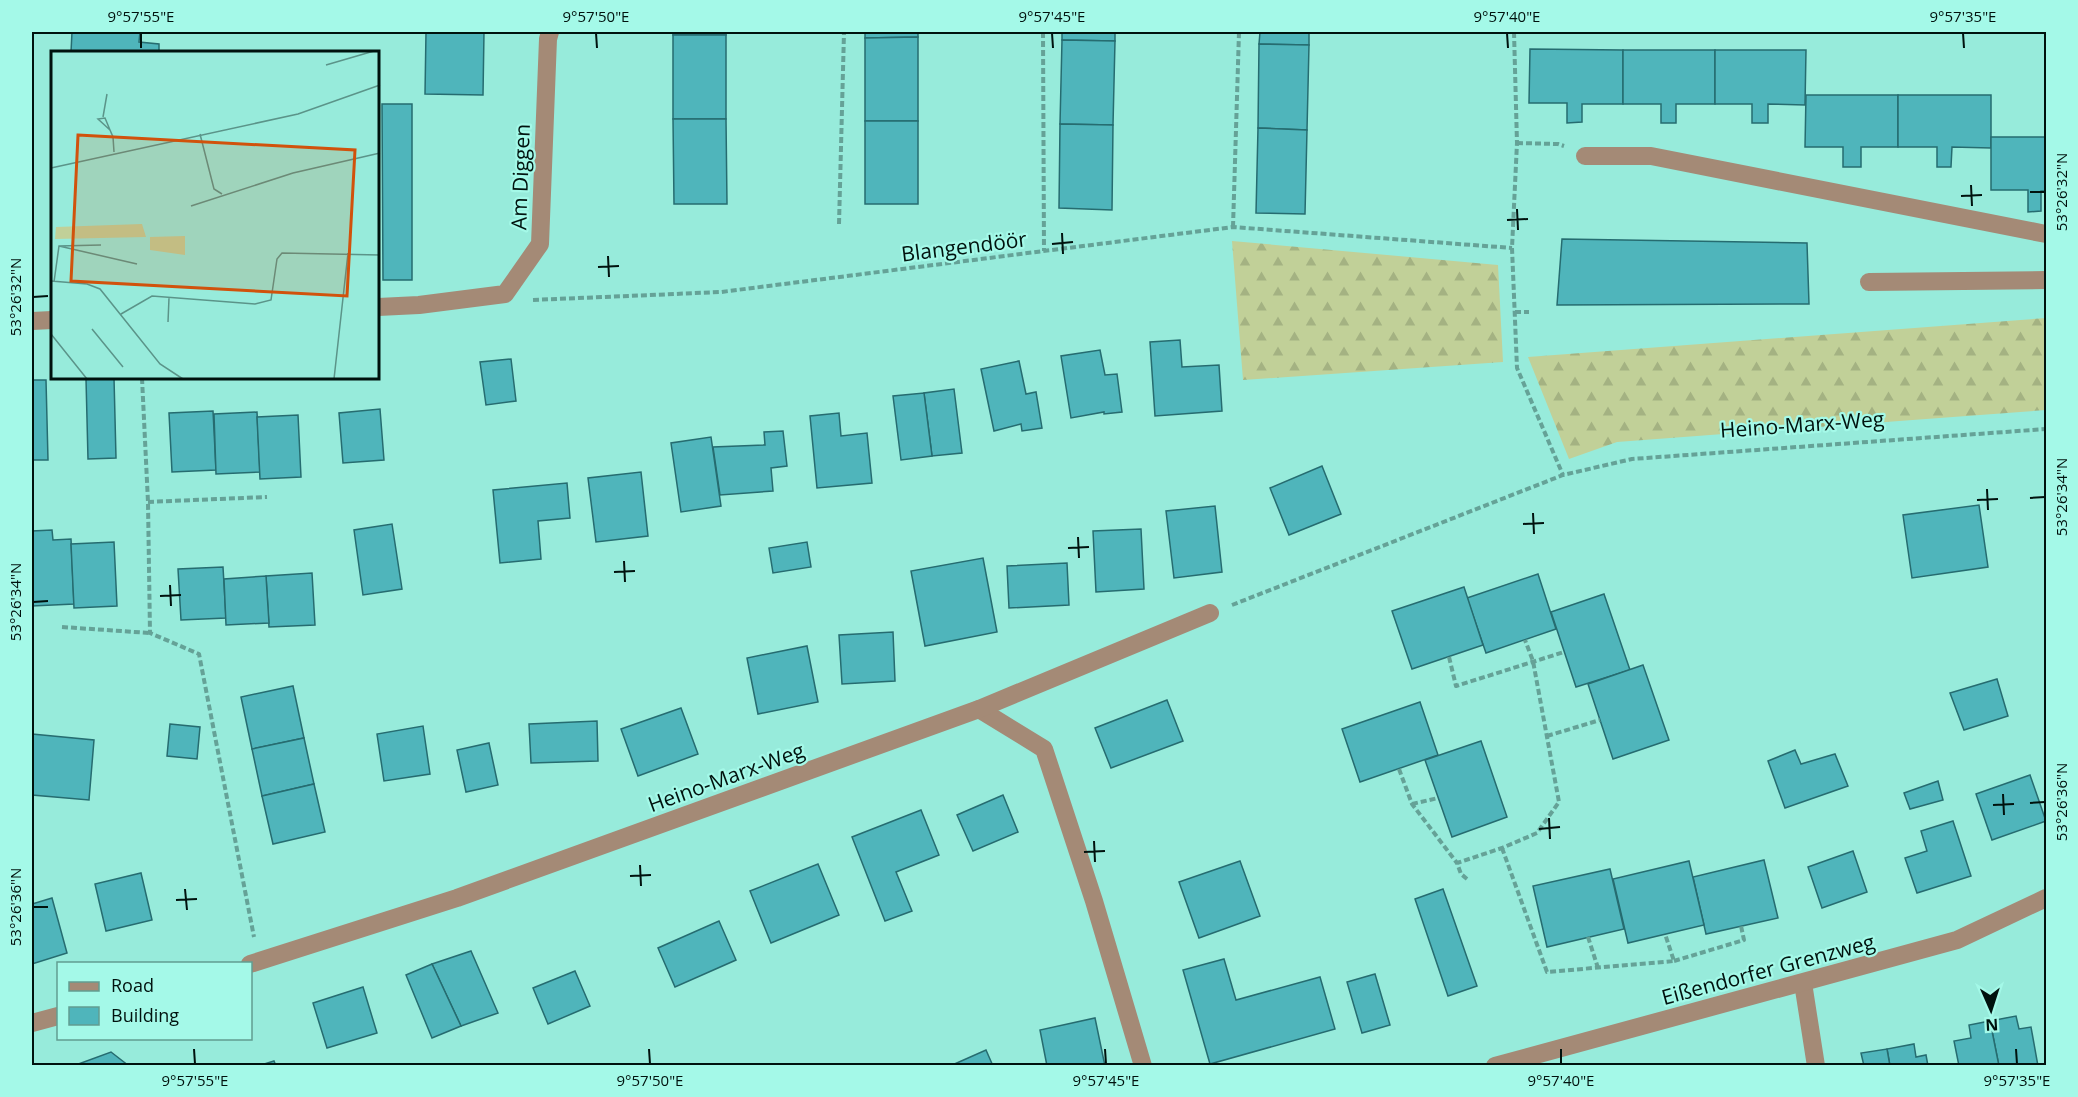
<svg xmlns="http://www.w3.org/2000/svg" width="2078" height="1097" viewBox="0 0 2078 1097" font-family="'Open Sans',sans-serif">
<defs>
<pattern id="forest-firs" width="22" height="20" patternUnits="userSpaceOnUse" patternTransform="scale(1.5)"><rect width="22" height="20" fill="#c1d098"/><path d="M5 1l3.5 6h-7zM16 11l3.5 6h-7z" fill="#a4b282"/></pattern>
</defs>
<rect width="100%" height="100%" fill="#97ebdb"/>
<g fill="url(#forest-firs)">
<path d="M1232,241L1498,265L1503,362L1243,380Z"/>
<path d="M2046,318V410L1617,442L1569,459L1528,357Z"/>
</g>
<g fill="#4fb5bb" stroke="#266c70" stroke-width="1.5">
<path d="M72,32H140L139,42L159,44V52H71Z"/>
<path d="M426,32H484L483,95L425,94Z"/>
<rect x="673" y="32" width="53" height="3"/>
<path d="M865,32H918V37L865,38Z"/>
<path d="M1062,32H1115V41L1062,40Z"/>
<path d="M1260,32H1309V45L1259,44Z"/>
<rect x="673" y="35" width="53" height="84"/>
<path d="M918,37V121H865V38Z"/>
<path d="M1062,40L1115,41L1113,125L1060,124Z"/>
<path d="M1259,44L1309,45L1307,130L1258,128Z"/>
<path d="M1530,49L1623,50V104H1582V122L1567,123V103H1529Z"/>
<path d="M1623,50H1715V104H1676V123H1661V104H1623Z"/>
<path d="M1715,50H1806L1805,105L1768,104V123H1752V104H1715Z"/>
<path d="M1806,95H1898V147H1861V167H1843V147H1805Z"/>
<path d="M1898,95H1991V148L1952,147L1951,167H1937V147H1898Z"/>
<path d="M382,104H412V280H383Z"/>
<path d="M673,119H726L727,204H674Z"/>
<rect x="865" y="121" width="53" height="83"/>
<path d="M1060,124L1113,125L1112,210L1059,208Z"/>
<path d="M1258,128L1307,130L1305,214L1256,213Z"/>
<path d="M1991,137H2046V191H2041V211L2028,212V190H1991Z"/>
<path d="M1562,239L1807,243L1809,304L1557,305Z"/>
<path d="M1180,340L1182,367L1219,365L1222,411L1155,416L1150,342Z"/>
<path d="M1100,350L1105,375L1117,374L1122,412L1104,414V412L1071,418L1061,356Z"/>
<path d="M511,359L516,401L486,405L480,362Z"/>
<path d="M1019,361L1026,394L1036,392L1042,428L1022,431L1021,424L994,431L981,369Z"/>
<path d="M114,378L116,458L88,459L86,379Z"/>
<path d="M32,380H46L48,460H32Z"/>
<path d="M954,389L962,453L932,456L924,393Z"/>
<path d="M924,393L932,456L901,460L893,396Z"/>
<path d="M380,409L384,460L343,463L339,413Z"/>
<path d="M213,411L216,470L172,472L169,413Z"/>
<path d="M257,412L260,472L216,474L214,414Z"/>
<path d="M839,413L841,436L867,433L872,483L817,488L810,416Z"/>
<path d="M298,415L301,477L260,479L257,417Z"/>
<path d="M783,431L787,466L771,468L773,491L720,495L713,447L765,445L764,432Z"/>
<path d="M711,437L721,506L681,512L671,443Z"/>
<path d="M1322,466L1341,514L1289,535L1270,488Z"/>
<path d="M641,472L648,536L596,542L588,478Z"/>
<path d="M567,483L570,518L538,521L541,559L500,563L493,490Z"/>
<path d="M1979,505L1988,567L1912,578L1903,515Z"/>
<path d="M1215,506L1222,572L1174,578L1166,511Z"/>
<path d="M392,524L402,589L363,595L354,530Z"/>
<path d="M1141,529L1144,589L1096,592L1093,531Z"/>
<path d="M52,530L53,540L71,539L74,604L32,606V531Z"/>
<path d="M114,542L117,606L74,608L71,544Z"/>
<path d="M807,542L811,567L773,573L769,548Z"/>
<path d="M983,558L997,632L925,646L911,571Z"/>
<path d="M1067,563L1069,605L1009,608L1007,566Z"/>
<path d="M223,567L226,618L181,620L178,569Z"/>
<path d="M312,573L315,625L269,627L266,576Z"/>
<path d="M1538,574L1556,629L1486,653L1467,598Z"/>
<path d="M266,576L269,623L226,625L224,579Z"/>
<path d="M1464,587L1483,645L1412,669L1392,611Z"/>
<path d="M1604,594L1630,670L1576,687L1551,612Z"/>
<path d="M893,632L895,681L842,684L839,635Z"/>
<path d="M807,646L818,702L758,714L747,658Z"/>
<path d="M1643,665L1669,740L1613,759L1588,684Z"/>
<path d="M1997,679L2008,716L1964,730L1950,693Z"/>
<path d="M293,686L304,738L252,749L241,697Z"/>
<path d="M1167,700L1183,741L1111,768L1095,728Z"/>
<path d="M1420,702L1438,755L1360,782L1342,729Z"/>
<path d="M681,708L698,754L638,776L621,729Z"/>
<path d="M597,721L598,761L531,763L529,724Z"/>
<path d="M170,724L200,727L197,759L167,756Z"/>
<path d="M423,726L430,774L384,781L377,734Z"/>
<path d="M32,734L94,740L89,800L32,795Z"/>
<path d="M304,738L314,784L262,796L252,749Z"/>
<path d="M1481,741L1507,817L1452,837L1425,760Z"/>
<path d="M489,743L498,785L466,792L457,750Z"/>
<path d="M1795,750L1801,764L1835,754L1848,786L1785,808L1768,761Z"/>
<path d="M2030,775L2046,821L1992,840L1976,794Z"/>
<path d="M1938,781L1943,800L1910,809L1904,793Z"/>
<path d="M314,784L325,832L273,844L262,796Z"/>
<path d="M1003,795L1018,832L973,851L957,815Z"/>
<path d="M921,810L939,855L896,872L912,911L885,921L852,837Z"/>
<path d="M1953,821L1971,876L1917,893L1905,858L1927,851L1921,831Z"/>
<path d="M1853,851L1867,892L1822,908L1808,867Z"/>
<path d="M1764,860L1778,918L1706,934L1693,877Z"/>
<path d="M1240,861L1260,916L1199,938L1179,882Z"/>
<path d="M1689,861L1704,925L1628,943L1613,879Z"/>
<path d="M818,864L839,915L771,943L750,891Z"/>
<path d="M1610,869L1624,929L1547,947L1533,886Z"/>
<path d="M141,873L152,920L106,931L95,884Z"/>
<path d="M1443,889L1477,986L1448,996L1415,899Z"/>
<path d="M52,898L67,953L32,964V904Z"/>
<path d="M719,921L736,960L675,987L658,948Z"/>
<path d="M471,951L498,1013L461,1026L432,964Z"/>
<path d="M1224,959L1236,1000L1320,977L1335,1029L1210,1064L1183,970Z"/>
<path d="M432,964L461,1026L432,1038L406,975Z"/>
<path d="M575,971L590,1006L548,1024L533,988Z"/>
<path d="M1375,974L1390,1025L1362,1033L1347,982Z"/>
<path d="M363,987L377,1033L327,1048L313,1003Z"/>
<path d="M2016,1016L2019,1029L2031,1027L2038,1066H1999L1990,1021Z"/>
<path d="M1095,1018L1105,1066H1047L1040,1030Z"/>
<path d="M1990,1021L1999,1066H1959L1954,1041L1971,1038L1969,1025Z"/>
<path d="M1914,1044L1916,1057L1926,1055L1928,1066H1890L1887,1049Z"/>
<path d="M1887,1049L1890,1066H1864L1861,1053Z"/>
<path d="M986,1050L993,1066H950Z"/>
<path d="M111,1052L129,1066H73Z"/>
<path d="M274,1061L276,1066H258Z"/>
</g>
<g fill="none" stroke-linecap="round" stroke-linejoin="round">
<g stroke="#65a297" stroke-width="4" stroke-dasharray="6 3" stroke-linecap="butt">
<path d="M1043,32L1044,251"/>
<path d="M1514,32L1517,143L1512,248L1517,368L1563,475"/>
<path d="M1517,143L1558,144L1564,146"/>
<path d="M839,224L844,32"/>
<path d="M1233,227L1239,32"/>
<path d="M533,300L721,292L1233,227L1512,248"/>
<path d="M1515,312H1529"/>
<path d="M142,378L148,502L150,633L199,654L254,937"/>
<path d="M148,502L267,497"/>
<path d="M1232,605L1563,475L1632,459L2046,429"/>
<path d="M62,627L150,633"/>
<path d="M1449,657L1456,686L1564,652"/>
<path d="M1547,736L1600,720"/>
<path d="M1399,769L1412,804L1457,863"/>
<path d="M1412,804L1438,798"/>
<path d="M1502,848L1547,972L1674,961L1665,934"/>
<path d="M1467,879L1461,874L1457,863L1502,848L1537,833L1559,802L1533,661L1525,640"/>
<path d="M1588,937L1598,968"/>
<path d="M1674,961L1744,940L1741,926"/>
</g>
<g stroke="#a48a76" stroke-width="18">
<path d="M1585,156H1651L2046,234"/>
<path d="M1869,282L2046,280"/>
<path d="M378,307L419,305L505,294L540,244L548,39L550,32"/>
<path d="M32,321L52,320"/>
<path d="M979,709L1044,749L1094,901L1143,1066"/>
<path d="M250,964L457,898L979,709L1210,613"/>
<path d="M1803,983L1816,1066"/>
<path d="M32,1023L58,1016"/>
<path d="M1495,1066L1957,940L2046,898"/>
</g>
</g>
<path fill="none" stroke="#00120e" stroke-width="2" d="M141,33V48M596,33L597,48M1052,33L1053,48M1507,33L1508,48M1963,33L1964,48M1971,185L1972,206M2030,192H2045M1961,196L1982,195M1517,209L1518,230M1507,220L1528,219M1062,233L1063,254M1052,244L1073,242M608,256L609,277M598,267L619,266M33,297L48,296M1987,489L1988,510M2030,498L2045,497M1977,500L1998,499M1533,513L1534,534M1523,524L1544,523M1078,537L1079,558M1068,548L1089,547M624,561L625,582M614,572L635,571M170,585L171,606M160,596L181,595M33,602L48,601M2003,794L2004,815M2030,803L2045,802M1993,805L2014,804M1549,818L1550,839M1539,829L1560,827M1094,841L1095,862M1084,852L1105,851M640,865L641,886M630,876L651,875M185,889L187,910M176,900L197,899M33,907H48M194,1049L195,1064M649,1049L650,1064M1105,1049L1106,1064M1561,1049V1064M2016,1049L2017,1064"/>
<g text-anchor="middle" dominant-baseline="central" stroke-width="4.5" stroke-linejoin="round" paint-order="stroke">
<g font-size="21" fill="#00120e" stroke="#a4f9e8">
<text transform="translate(520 177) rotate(-88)">Am Diggen</text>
<text transform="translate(964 246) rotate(-7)">Blangendöör</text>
<text transform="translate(1802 424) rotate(-4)">Heino-Marx-Weg</text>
<text transform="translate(726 777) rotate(-20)">Heino-Marx-Weg</text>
<text transform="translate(1768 969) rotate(-15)">Eißendorfer Grenzweg</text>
</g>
</g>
<g transform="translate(51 51)">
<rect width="328" height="328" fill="#97ebdb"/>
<path d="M91,173L95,186L4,188L5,176ZM134,185V204L99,199V186Z" fill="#c1d098"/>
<path fill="none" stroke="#5b9489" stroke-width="1.5" d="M275,14L323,0M52,66L56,43M59,79L47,68L54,67L59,79L62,86L63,101M149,83L163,138L171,143M0,117L247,63L329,34M140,155L242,122L329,102M8,195L86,213M0,230L36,233L49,238L109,313L132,328M3,231L8,195L50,194M70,263L101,245L204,253L220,249L226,208L231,202L329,204M117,271L118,247M41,278L72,316M0,283L36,328M283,328L297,202"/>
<path fill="#d1520c" fill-opacity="0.15" stroke="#d1520c" stroke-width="3" d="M27,84L304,99L296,245L20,230Z"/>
<rect width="328" height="328" fill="none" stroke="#00120e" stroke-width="3"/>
</g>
<rect width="2078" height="1097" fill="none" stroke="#a4f9e8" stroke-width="66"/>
<rect x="57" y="962" width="195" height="78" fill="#a4f9e8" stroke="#629d91" stroke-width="1.5"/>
<rect x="69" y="982" width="30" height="9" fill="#a48a76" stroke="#629d91" stroke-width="1.5"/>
<text x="111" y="992" font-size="18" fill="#00120e">Road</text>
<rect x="69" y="1007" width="30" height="18" fill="#4fb5bb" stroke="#629d91" stroke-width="1.5"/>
<text x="111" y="1022" font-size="18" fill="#00120e">Building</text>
<g transform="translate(1991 1010) rotate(177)" stroke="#a4f9e8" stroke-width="4.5" paint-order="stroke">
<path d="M0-4.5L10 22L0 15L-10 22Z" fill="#00120e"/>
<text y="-9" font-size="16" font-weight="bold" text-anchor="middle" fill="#00120e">N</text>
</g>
<rect x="33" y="33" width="2012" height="1031" fill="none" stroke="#00120e" stroke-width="2"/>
<g font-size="15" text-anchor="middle" fill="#00120e">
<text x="141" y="22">9°57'55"E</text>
<text x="596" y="22">9°57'50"E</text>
<text x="1052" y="22">9°57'45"E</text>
<text x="1507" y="22">9°57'40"E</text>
<text x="1963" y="22">9°57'35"E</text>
<text transform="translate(2062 192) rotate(-90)" y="5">53°26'32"N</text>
<text transform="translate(16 297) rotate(-90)" y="5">53°26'32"N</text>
<text transform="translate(2062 497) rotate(-90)" y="5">53°26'34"N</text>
<text transform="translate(16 602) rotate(-90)" y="5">53°26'34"N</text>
<text transform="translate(2062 802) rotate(-90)" y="5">53°26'36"N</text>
<text transform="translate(16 907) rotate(-90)" y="5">53°26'36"N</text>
<text x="195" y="1086">9°57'55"E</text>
<text x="650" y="1086">9°57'50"E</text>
<text x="1106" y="1086">9°57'45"E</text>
<text x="1561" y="1086">9°57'40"E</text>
<text x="2017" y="1086">9°57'35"E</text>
</g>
</svg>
